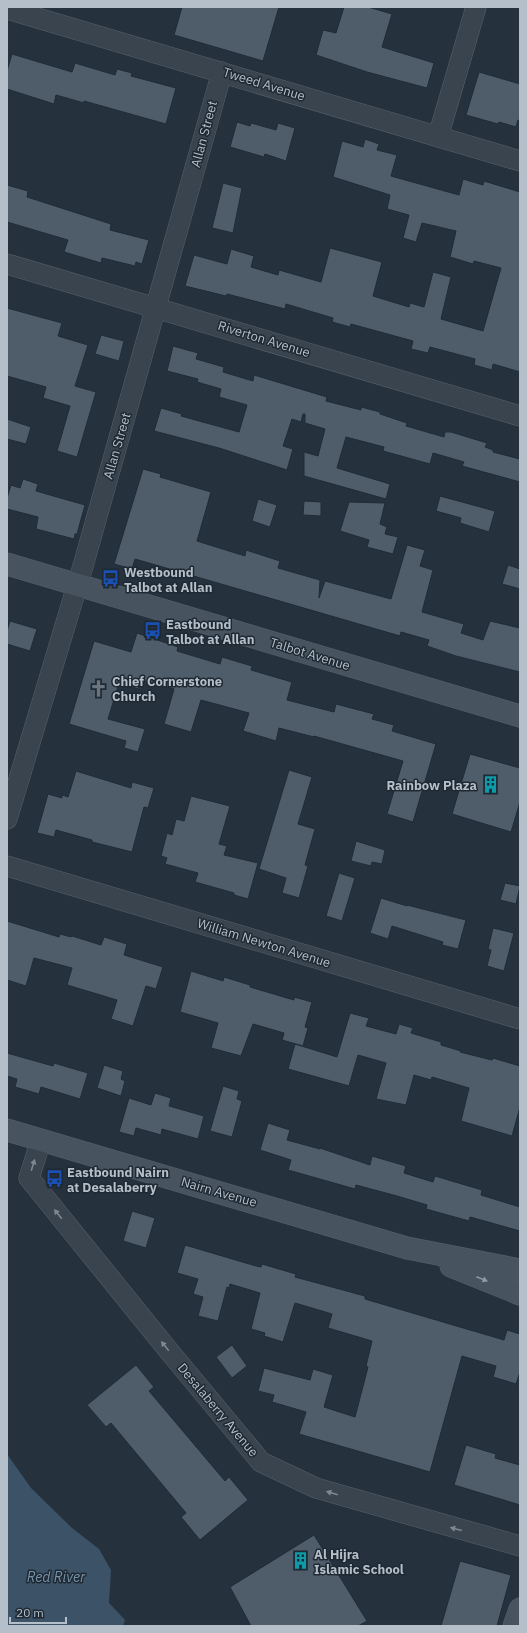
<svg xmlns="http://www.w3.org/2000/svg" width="527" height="1633" viewBox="0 0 527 1633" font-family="'IBM Plex Sans',sans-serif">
<rect width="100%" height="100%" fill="#25323e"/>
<path fill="#3c5266" d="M7,1454L31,1488L72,1528L99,1549L111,1570L109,1603L125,1620L123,1626H7Z"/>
<g fill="#4e5d69" stroke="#202b35">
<path d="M182,7H279L263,61L174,35Z"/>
<path d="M344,7H368L392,14L382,47L434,63L427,88L367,72L316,55L323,30L336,33Z"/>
<path d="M12,54L72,72L75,63L115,75L117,69L132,73L131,76L176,88L166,124L84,101V103L56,95L54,104L7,89V71Z"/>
<path d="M479,72L520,84V121L518,120L516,127L499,122L498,124L466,115Z"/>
<path d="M237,122L250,126L251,123L276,130L278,123L295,128L286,161L265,154L264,157L230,147Z"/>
<path d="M365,139L379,144L377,150L397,155L391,176L459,195L463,179L483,185L484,181L520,192V372L493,364L492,370L474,365L475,359L430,347L428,353L411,349L413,341L351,324L350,327L332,322L333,318L286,304L285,309L227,294L226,296L185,286L194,255L227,264L231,249L254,256L251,267L278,275L279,270L321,282L330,248L382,262L373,296L409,307L410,303L424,307L433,272L451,277L441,319L483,331L501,268L474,261L473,264L450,257L456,231L422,223L416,242L403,238L409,215L387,209L390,195L333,177L342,141L363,147Z"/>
<path d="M223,183L242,188L233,233L212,228Z"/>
<path d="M7,185L28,191L27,197L111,224L110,230L149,240L142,264L136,262L135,266L102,258L101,263L64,252L68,240L7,222Z"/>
<path d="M7,308L62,323L58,336L88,345L75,386L96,392L77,457L57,451L70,406L43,398L46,387L7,376Z"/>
<path d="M101,335L124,341L119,361L95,354Z"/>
<path d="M173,346L198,353L196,359L224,367L223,372L253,381L254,375L327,397L326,401L361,410V407L380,412V414L407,423L406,426L444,437L445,432H451L487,443L485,447L493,450V452L520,459V482L462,466L464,462L433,453L430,464L383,451L384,447L346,437L337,468L390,484L386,499L304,476V452L318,456L325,429L305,423V414H303L301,422L292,419L283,446L293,449L287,470L219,448L154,431L161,408L182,414L181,416L239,432L247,405L219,397L221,389L197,382L198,379L167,371Z"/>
<path d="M7,419L31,427L26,444L7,439Z"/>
<path d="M143,469L161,474L160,477L211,492L197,541L245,556L246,550L280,561L278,568L320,580L319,598L325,581L391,599L407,545L425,550L420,566L433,570L422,612L464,624L461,633L483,640L490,621L520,628V672L456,656L427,646L429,640L401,632L400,636L135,559L132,569L114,564Z"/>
<path d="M23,479L38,484L36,491L85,505L77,534H75L74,539L36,529L38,517L7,509V498L11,485L20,488Z"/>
<path d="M440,496L495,511L489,532L460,523L461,518L436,511Z"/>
<path d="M258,499L277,505L270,527L252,521Z"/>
<path d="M304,501L321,502V516L303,515Z"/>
<path d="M349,502L385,503L380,524L387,527L385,534L398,537L393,554L367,547L369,540L340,531Z"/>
<path d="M508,565L520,569V589L502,584Z"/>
<path d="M10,621L37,629L30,651L7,644V631Z"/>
<path d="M137,633L178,647L177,651L220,664L222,657L252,666L251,670L292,682L287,700L334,712L336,704L374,714L372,719L394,725L392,731L436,744L413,822L387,814L403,761L314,736V737L279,728L276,741L243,731L249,713L201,700L191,732L164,724L174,689L141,680L138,689L119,683L108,719L145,729L138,752L124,748L126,741L69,724L94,641L131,652Z"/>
<path d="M470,754L520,768V802L511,832L452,814Z"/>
<path d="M289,770L312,777L298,824L315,829L305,865L308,866L299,898L282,893L286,878L259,869Z"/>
<path d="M76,771L131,788L132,782L154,788L148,808L144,807L132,852L92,842V840L56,830L54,837L37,833L48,794L62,798V795L68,797Z"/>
<path d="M191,796L230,806L219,844L227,846L224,855L258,863L248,899L234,895V893L195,882L198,873L165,864L167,858L161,856L167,833L172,835L176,819L184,821Z"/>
<path d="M356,841L385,850L382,864L372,862L371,866L351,861Z"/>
<path d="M339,873L355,878L342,921L326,916Z"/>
<path d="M505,883L520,886L516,904L500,900Z"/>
<path d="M381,898L407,906V905L466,920L458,949L442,945L443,942L392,926L388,939L370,933Z"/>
<path d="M7,921L59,937L60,934L71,937L72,936L101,945L104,937L127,944L124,955L163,967L156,989L146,986L133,1026L111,1019L117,1000L67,985L72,968L34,958L26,986L7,980Z"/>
<path d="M493,928L514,933L504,971L487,966L491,950L488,949Z"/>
<path d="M191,971L223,981L224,977L250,985V987L294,1000V997L312,1002L305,1027L308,1028L303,1046L282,1040L284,1033L253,1024L241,1056L211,1048L218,1023L180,1012Z"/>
<path d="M350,1013L369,1018L366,1026L396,1034L399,1024L413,1028L411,1033L441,1042V1045L461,1051L460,1052L492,1060L493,1058L520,1066V1107L512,1136L461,1121L469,1088L432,1077L431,1080L414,1075L406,1105L376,1099L386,1063L358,1055L349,1086L288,1069L295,1044L337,1057Z"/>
<path d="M7,1053L53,1066L54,1063L88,1073L80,1099L41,1087L39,1094L15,1087L17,1079L7,1076Z"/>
<path d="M104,1065L123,1071L121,1079L125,1081L121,1096L97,1088Z"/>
<path d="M223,1086L239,1091L237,1099L242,1101L232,1137L210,1131Z"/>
<path d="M155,1093L171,1098L169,1106L204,1116L198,1139L162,1129L161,1135L136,1128L134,1136L119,1132L129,1098L151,1105Z"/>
<path d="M268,1123L290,1130L287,1140L320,1149V1148L370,1165L372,1156L406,1166L404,1173L433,1182L435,1176L482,1190L481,1195L520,1207V1231L470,1217L469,1221L426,1209L427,1205L397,1196L356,1185L355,1189L288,1170L291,1160L260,1150Z"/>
<path d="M132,1211L155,1218L146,1248L123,1241Z"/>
<path d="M185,1245L256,1266L261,1267L262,1264L296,1274L295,1277L365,1296V1299L504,1340L507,1330L520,1334V1372L516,1384L493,1377L496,1366L462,1356L430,1472L299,1434L306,1412L272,1402L274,1395L258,1391L264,1368L310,1380L313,1369L333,1375L324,1407L355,1417L368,1367L366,1366L372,1341L328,1328L332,1314L295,1303L283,1342L264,1336L265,1333L251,1329L260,1293L230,1284L229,1288L227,1287L218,1321L198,1316L203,1297L193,1294L198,1279L177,1273Z"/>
<path d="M232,1345L247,1366L232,1378L216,1357Z"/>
<path d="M136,1365L154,1387L149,1391L225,1481L229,1477L248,1500L200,1540L181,1517L186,1513L111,1423L106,1427L87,1405Z"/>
<path d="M466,1445L496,1454L495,1458L520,1465V1505L454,1485Z"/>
<path d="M314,1535L367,1621L358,1626H251L230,1587Z"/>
<path d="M460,1561L511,1575L497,1626H441Z"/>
</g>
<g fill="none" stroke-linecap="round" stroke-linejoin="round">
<defs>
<g id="street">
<path d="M7,9L520,161"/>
<path d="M438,137L476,7"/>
<path d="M7,264L520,416"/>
<path d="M7,819L83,566L222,72"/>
<path d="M7,866L520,1019"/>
<path d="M41,1140L29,1178L164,1345L261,1462L316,1488L520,1546"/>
</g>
<g id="secondary">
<path d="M7,564L520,716"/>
<path d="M7,1130L407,1248L520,1270"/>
<path d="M451,1266L520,1294"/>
<path d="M514,1626L520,1609"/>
</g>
</defs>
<use href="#street" stroke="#57626c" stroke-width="21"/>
<use href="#secondary" stroke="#57626c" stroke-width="23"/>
<use href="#street" stroke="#39444e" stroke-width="20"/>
<use href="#secondary" stroke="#475460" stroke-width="22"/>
</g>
<defs><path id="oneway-solid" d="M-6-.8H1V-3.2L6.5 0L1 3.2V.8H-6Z"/></defs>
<g fill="#7d8892">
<use href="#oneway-solid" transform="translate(33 1165) rotate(-73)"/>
<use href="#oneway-solid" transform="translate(58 1214) rotate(-129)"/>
<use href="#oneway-solid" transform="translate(165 1346) rotate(-129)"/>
<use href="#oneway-solid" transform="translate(332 1493) rotate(-164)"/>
<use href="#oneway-solid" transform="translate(456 1529) rotate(-165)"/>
</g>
<use fill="#8e9aa4" href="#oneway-solid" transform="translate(482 1279) rotate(22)"/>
<defs>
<symbol id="bus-bare" viewBox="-9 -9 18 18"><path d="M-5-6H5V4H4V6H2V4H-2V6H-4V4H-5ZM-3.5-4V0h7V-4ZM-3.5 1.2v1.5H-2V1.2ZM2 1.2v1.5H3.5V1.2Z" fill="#1a4fb4" stroke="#1e2933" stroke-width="2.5" paint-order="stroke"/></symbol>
<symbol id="church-bare" viewBox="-9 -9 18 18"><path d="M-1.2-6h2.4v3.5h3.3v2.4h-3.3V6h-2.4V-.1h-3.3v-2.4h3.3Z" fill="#6b7280" stroke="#1e2933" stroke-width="2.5" paint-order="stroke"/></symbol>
<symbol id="building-bare" viewBox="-9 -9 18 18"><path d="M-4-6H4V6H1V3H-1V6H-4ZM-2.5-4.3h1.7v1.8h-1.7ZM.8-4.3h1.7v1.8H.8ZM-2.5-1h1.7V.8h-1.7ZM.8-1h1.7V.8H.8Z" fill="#0f9aa8" stroke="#1e2933" stroke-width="2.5" paint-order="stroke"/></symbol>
</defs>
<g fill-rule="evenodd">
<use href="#bus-bare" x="98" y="566" width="25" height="25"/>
<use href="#bus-bare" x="140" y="618" width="25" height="25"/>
<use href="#church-bare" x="86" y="676" width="25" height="25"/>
<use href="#building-bare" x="478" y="772" width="25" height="25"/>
<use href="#bus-bare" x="42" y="1166" width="25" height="25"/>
<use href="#building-bare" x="288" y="1548" width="25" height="25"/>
</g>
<g text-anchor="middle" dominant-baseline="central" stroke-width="3" stroke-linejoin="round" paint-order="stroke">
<g font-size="13" fill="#b5bfc9" stroke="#1e2933">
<text transform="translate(264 84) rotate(17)">Tweed Avenue</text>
<text transform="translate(204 134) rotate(-75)">Allan Street</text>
<text transform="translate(264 339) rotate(17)">Riverton Avenue</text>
<text transform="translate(117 446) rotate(-74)">Allan Street</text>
<text transform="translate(310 654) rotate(17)">Talbot Avenue</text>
<text transform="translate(264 943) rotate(17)">William Newton Avenue</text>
<text transform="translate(219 1192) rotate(16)">Nairn Avenue</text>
<text transform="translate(218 1410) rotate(50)">Desalaberry Avenue</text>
</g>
<g font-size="13" font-weight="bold" fill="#b5bfc9" stroke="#1e2933" text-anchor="start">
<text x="124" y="572">Westbound<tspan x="124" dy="15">Talbot at Allan</tspan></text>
<text x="166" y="624">Eastbound<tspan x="166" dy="15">Talbot at Allan</tspan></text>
<text x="112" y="681">Chief Cornerstone<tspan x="112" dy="15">Church</tspan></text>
<text x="477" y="785" text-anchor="end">Rainbow Plaza</text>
<text x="67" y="1172">Eastbound Nairn<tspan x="67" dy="15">at Desalaberry</tspan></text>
<text x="314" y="1554">Al Hijra<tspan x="314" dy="15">Islamic School</tspan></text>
</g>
<g font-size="14" font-style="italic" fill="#7793aa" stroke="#1e2933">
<text x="56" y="1577">Red River</text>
</g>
</g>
<rect width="527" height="1633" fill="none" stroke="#b5bfc9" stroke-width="16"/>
<path d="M10 1617v6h56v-6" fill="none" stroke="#b5bfc9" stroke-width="2"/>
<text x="16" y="1617" font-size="12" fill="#b5bfc9" stroke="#1e2933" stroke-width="3" paint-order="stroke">20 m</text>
</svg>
